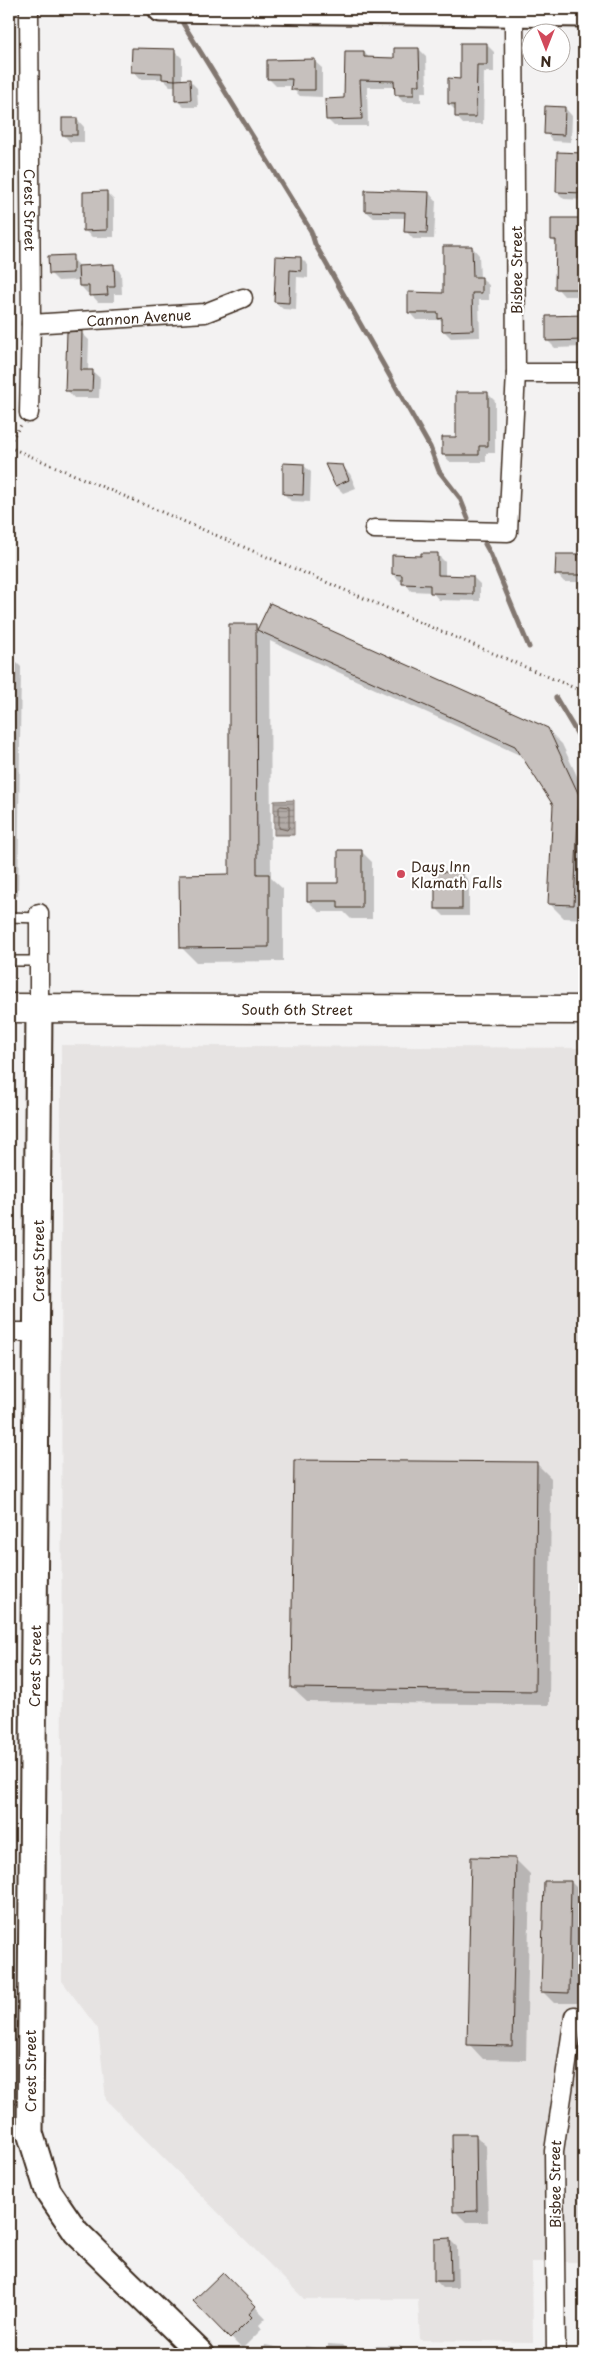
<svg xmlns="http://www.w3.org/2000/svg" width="593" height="2363" viewBox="0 0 593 2363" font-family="'Playpen Sans',sans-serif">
<defs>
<pattern id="water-rules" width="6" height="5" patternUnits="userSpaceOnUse" patternTransform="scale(1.25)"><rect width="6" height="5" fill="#b2aba7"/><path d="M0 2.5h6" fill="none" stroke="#928b87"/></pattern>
</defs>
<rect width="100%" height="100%" fill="#f3f2f2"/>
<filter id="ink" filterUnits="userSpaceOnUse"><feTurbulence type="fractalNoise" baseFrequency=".02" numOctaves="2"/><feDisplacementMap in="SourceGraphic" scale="10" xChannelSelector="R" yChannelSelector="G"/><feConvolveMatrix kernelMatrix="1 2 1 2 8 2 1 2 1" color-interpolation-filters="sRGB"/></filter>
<g filter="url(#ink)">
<path fill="#e6e3e2" d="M61,1045L584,1048V2262H532L533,2342L420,2340L418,2299H304L106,2100L98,2029L62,1981Z"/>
<path fill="url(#water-rules)" stroke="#827770" d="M294,800V835H274V801Z"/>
<g fill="#0003">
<path d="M486,44L494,52V72H484L483,124H463L456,116V111L449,104L461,80Z"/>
<path d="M419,49L426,56L427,92H421V102H403L396,94V87H367L368,126H334L327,119L345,99L364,52L369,58L396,59Z"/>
<path d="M175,51L182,58V81H190L197,88L198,107H184L176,100V86H170L163,79H140L133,71Z"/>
<path d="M583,52H584V75L583,73Z"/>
<path d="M314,61L322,68V97L300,96L293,89V86H276L268,78Z"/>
<path d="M565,108L572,116L571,142L553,141L546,133Z"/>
<path d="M77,119L84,127V142H70L63,134Z"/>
<path d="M583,154L584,200L564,199L557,192Z"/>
<path d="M106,192L114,200V237H92L84,230Z"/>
<path d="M429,193L436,201L434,239H413L406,231V218H374L366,211Z"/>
<path d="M583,220L584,296H564L557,288V245L552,239Z"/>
<path d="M472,247L479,255L480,278L489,285V300H479L480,337L451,338L444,331L443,322L441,320H416L409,312L444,294Z"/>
<path d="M72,257L80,267L114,266L121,273L122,294H114V302H98L90,293H87L80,285V280L58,281L50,273Z"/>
<path d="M277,257L301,258L308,265V278L297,277L296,310L283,309L275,302Z"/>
<path d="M584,316V347L555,348L547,340V317Z"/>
<path d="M82,333L89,340L88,371H92L100,378L99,398H74L67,390Z"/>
<path d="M487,393L495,401V453H486V462H450L443,454L457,438Z"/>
<path d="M303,465L311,472L310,502L291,501L284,494Z"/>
<path d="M327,466H342L350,474L356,488L343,493L336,486Z"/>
<path d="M437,554L445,562V576L473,577L480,584V601L439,600L432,592L411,591L404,581H400L393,574L422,557Z"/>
<path d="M557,555H584V582H564L557,574Z"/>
<path d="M256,625L259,629L547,729L562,744L584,791V919L564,918L550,904L554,804L524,757L270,641L271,878L283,889V961L196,962L182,948L231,875Z"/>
<path d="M9,655L21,667L18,896H9Z"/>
<path d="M361,851L372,862V919H351L344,912H319L308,901L340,885Z"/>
<path d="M462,873L469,881V916H444L437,909Z"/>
<path d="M537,1464L551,1478L549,1705L307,1702L292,1688Z"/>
<path d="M516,1860L530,1874L526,2060L483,2059L469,2044Z"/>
<path d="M571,1882L582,1893L579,2003H554L543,1992Z"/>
<path d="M475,2135L486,2146L488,2222H466L455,2211Z"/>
<path d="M450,2240L457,2247L458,2288H443L436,2281Z"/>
<path d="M234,2285L266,2318L259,2325L262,2329L242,2349L195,2301Z"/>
<path d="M328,2344L343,2345L352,2354H361H263L265,2345L304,2352L305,2346L328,2350Z"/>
<path d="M374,2346H400L407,2353L416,2354H374Z"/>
</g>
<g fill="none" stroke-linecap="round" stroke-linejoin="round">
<path stroke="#6b5e55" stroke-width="1" d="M281,806L289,807V827L287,830L279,828V808Z"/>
<g stroke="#827770" stroke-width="5">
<path d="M179,17L311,231L315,244L430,447L439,471L460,498L468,518"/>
<path d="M485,544L490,553L529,647"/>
<path d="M556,698L584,745"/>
</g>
</g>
<g fill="#c6c0bd" stroke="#3b2a1e">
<path d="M460,43H487V65H477L476,117H455V104H448V78L460,79Z"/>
<path d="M132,48L175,49V80L162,79V73L131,72Z"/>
<path d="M394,48H419L420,85H414V95H395L394,81L360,80L362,119L326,120L325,99L344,98L345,51H364V57L394,58Z"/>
<path d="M315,59V90H291L292,79H267V60Z"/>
<path d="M190,79L191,100L175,101V80Z"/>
<path d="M545,106L565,107L564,135L544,134Z"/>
<rect x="62" y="118" width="15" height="17"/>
<path d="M557,152L583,153L584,193L556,192Z"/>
<path d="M365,190L429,192L427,233L404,232L405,212L365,211Z"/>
<path d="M107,191V230L83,231V192Z"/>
<path d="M551,218H583V289H555L556,240H551Z"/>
<path d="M443,246H472L473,277H482V293H472L473,330L442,331V318L438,319V313H408V292L443,293Z"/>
<path d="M73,255V273L49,274L48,256Z"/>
<path d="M276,256L301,257V271L290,270L289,303L274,302Z"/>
<path d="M114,264L115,287H107L108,295L89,296V286H79L78,266Z"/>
<path d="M584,315V340L546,341V316Z"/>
<path d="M82,331L81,370H93L92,391H65L67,332Z"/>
<path d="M456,392H488V446H479V455H442V437H456Z"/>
<path d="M283,463L304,464L303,495L283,494Z"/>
<path d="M325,464L343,465L349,480L335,486Z"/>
<path d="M421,553H438V575L473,576V594L430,593V585L402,584V575L392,574V555L421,556Z"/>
<path d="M556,554H584V575H555Z"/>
<path d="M270,603L548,728L579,795L574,905L548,904L553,805L515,746L257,630Z"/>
<path d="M229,624H256L257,874H269V947L180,948L179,875L229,874Z"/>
<path d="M338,850H362V908H338V901H307V883H338Z"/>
<rect x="435" y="872" width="27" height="37"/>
<path d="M294,1460L537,1462L535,1691L291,1688Z"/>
<path d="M471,1857L516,1858L512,2046L467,2045Z"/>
<path d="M544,1881H571L569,1993L541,1992Z"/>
<path d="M452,2134H476L477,2211L453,2212Z"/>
<path d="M450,2238L451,2281H434V2239Z"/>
<path d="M223,2272L256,2306L249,2314L252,2317L230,2339L193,2301Z"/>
</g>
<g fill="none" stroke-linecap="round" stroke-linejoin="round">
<defs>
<g id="lane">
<path d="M9,917L39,918"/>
<path d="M9,961H39"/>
</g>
<g id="street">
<path id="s1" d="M29,9L31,324L29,413"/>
<path id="s2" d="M31,324L205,313L243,298"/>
<path d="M516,373H584"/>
<path d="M374,529L508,532L516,373L514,13"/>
<path d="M39,913V1008"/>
<path d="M9,1332H37"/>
<path id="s3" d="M556,2354L554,2151L574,2016"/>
</g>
<g id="secondary">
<path d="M161,9L584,14"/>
<path d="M39,1008L30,2133L48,2191L76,2232L201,2354"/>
</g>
<g id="primary">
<path id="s4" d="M9,1008L584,1010"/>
</g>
</defs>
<use href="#lane" stroke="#3b2a1e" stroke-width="12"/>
<use href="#street" stroke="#3b2a1e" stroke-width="21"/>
<use href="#secondary" stroke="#3b2a1e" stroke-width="29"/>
<use href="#primary" stroke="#3b2a1e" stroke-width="31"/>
<g stroke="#3b2a1e" stroke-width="3" stroke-dasharray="1 4" stroke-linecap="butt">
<path d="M9,443L21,425"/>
<path d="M9,447L584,692"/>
</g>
<use href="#lane" stroke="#fff" stroke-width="9"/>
<use href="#street" stroke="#fff" stroke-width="18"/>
<use href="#secondary" stroke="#fff" stroke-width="25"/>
<use href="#primary" stroke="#fff" stroke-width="28"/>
</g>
</g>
<circle fill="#d1495b" stroke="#fff" stroke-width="2" cx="401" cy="874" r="5"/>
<g text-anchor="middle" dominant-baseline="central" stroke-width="4.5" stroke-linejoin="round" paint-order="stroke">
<g font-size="14" fill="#3b2a1e" stroke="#fff">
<text stroke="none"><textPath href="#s1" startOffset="201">Crest Street</textPath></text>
<text transform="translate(516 270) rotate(-90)">Bisbee Street</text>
<text stroke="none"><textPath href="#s2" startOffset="108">Cannon Avenue</textPath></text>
<text stroke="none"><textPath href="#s4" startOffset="288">South 6th Street</textPath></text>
<text transform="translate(38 1261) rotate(-90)">Crest Street</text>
<text transform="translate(35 1666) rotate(-89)">Crest Street</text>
<text transform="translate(30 2071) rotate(-90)">Crest Street</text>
<text stroke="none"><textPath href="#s3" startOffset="170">Bisbee Street</textPath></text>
</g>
<g font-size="14" fill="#3b2a1e" stroke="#fff" text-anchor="start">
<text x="411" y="866">Days Inn<tspan x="411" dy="16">Klamath Falls</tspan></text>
</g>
</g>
<rect width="593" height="2363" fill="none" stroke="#fff" stroke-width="30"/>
<rect x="15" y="15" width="563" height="2333" fill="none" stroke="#3b2a1e" stroke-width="2" filter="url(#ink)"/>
<g transform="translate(546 48) rotate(180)"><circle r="24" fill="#ffffff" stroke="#b1aaa5"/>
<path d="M0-4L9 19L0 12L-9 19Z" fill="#d1495b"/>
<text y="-8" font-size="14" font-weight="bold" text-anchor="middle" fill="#3b2a1e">N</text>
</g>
</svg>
